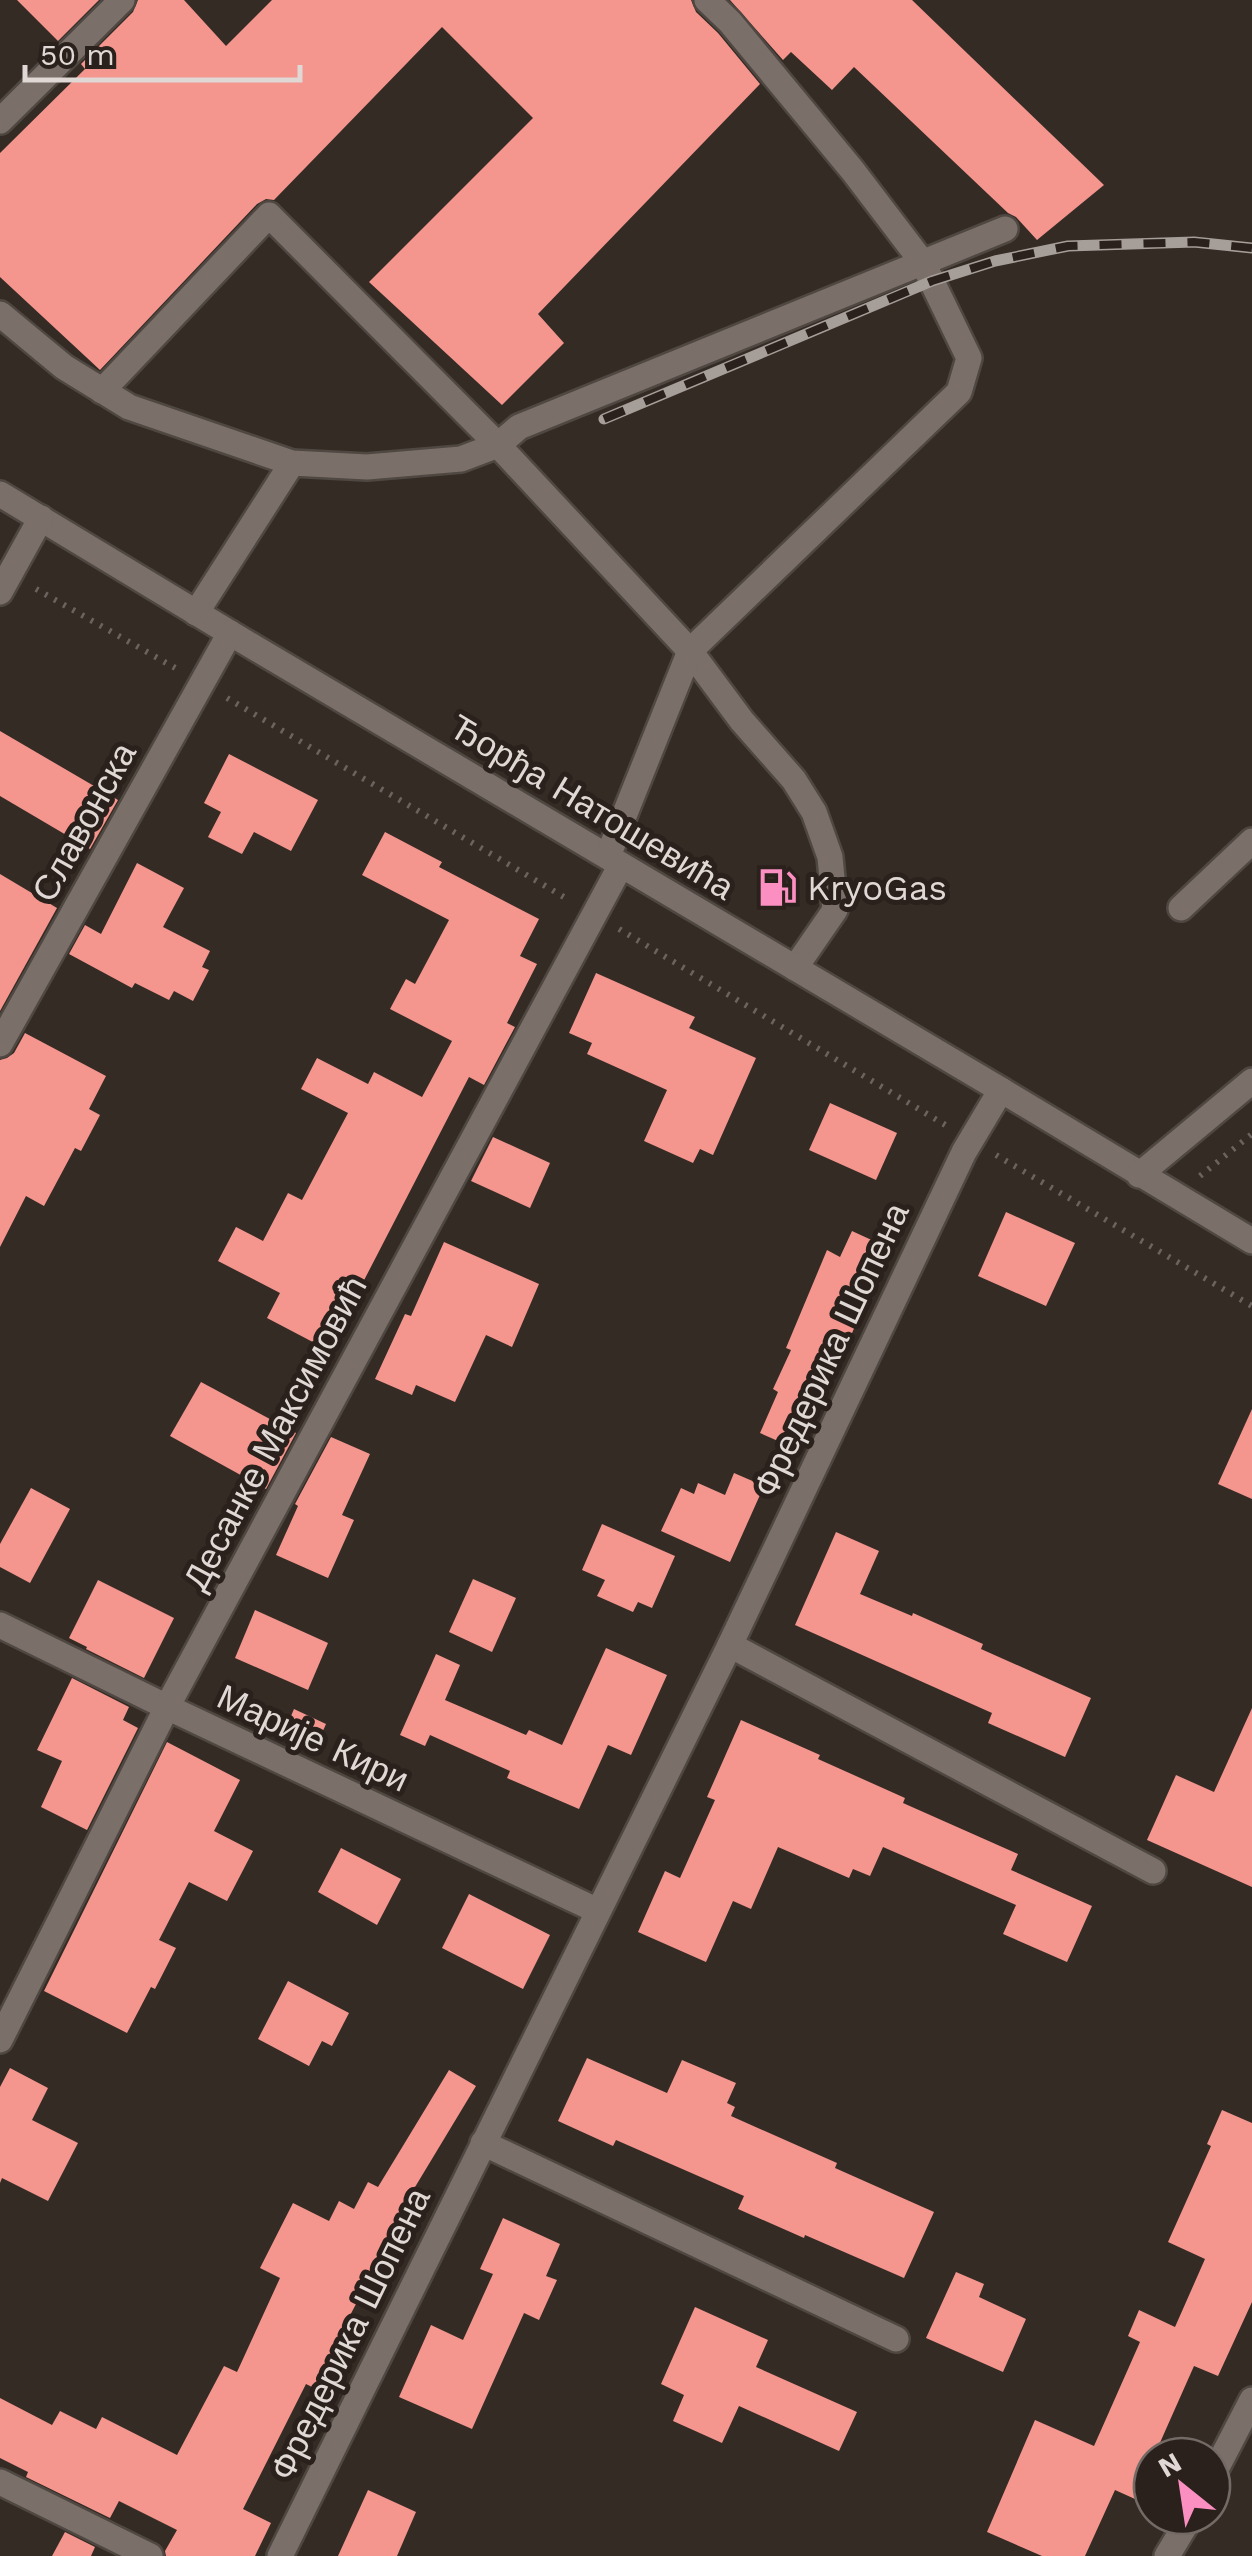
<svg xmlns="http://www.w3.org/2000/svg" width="1252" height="2556" viewBox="0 0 1252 2556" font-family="'Work Sans',sans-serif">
<rect width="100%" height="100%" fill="#352b25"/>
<g fill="#f4958e">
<path d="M17,0H99L58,41Z"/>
<path d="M138,0H184L226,46L272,0H691L696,12L718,33L760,84L538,314L564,343L502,405L369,282L533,118L442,27L274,200L266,199L257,204L100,370L0,277V153L85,69L81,64L133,12Z"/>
<path d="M730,0H912L1104,185L1037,240L1016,217L1008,213L854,67L832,90L791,52L783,60Z"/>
<path d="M0,731L118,800L90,849L0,796Z"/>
<path d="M229,754L318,800L291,851L254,832L242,854L208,837L221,812L204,803Z"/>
<path d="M385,832L442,862L439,867L539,919L520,956L537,964L507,1023L515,1027L484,1085L469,1077L328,1350L267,1318L280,1293L218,1261L236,1227L263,1241L288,1193L302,1200L348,1113L301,1089L317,1058L368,1084L374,1072L422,1097L452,1041L390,1009L406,979L415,984L449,920L362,875Z"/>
<path d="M137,863L184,888L163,927L210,951L202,967L209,970L193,1001L174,991L169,1000L135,983L132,988L69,954L85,925L101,934Z"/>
<path d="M0,874L57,908L0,1011Z"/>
<path d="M596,973L695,1017L689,1028L756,1058L713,1155L700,1149L693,1163L644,1141L667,1090L587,1054L592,1043L569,1033Z"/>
<path d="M25,1033L106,1076L89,1109L100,1115L81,1151L75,1148L44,1206L26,1196L0,1247V1060L7,1058L14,1053Z"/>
<path d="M830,1103L897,1133L876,1180L809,1150Z"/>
<path d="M493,1137L550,1163L530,1208L471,1181Z"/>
<path d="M1006,1212L1075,1243L1046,1306L978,1276Z"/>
<path d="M852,1231L889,1248L836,1370L830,1367L794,1448L760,1433L778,1392L773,1389L791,1350L786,1348L827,1250L840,1257Z"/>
<path d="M444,1242L539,1284L512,1347L486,1335L455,1402L416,1385L412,1395L375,1379L405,1314L411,1316Z"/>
<path d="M201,1382L296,1433L266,1489L170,1436Z"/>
<path d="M1252,1409V1499L1218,1484Z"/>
<path d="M331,1437L370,1454L342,1515L354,1520L328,1578L276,1555L298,1506L295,1504Z"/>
<path d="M734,1473L764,1486L730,1562L661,1531L681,1488L694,1494L698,1483L725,1495Z"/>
<path d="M31,1488L70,1509L30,1583L0,1567V1544Z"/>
<path d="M602,1524L675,1556L652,1608L638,1602L633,1612L597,1596L605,1580L582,1570Z"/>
<path d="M836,1532L879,1551L860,1594L912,1616L913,1613L983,1644L981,1649L1091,1698L1065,1757L988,1723L992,1713L795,1625Z"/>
<path d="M473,1579L516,1598L492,1652L449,1632Z"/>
<path d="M98,1580L174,1618L144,1678L86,1649L87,1647L69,1638Z"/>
<path d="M255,1610L328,1643L308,1690L235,1658Z"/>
<path d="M606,1648L667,1675L631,1755L608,1745L579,1809L507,1778L510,1771L430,1735L425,1746L400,1735L436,1654L460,1665L445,1700L526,1735L529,1730L562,1745Z"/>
<path d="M72,1678L129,1707L123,1720L138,1728L87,1830L41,1807L62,1761L37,1750Z"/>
<path d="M1252,1708V1887L1147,1840L1176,1775L1214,1792Z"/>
<path d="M294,1709L326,1724L314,1751L282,1737Z"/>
<path d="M741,1720L820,1755L818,1759L905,1798L903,1803L1018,1854L1011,1870L1092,1906L1067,1962L1003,1934L1016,1905L883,1847L870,1876L853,1869L849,1878L778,1847L751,1909L733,1901L706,1962L638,1932L665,1871L680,1878L715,1800L707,1797Z"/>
<path d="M167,1742L240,1780L214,1831L253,1851L227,1901L189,1882L159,1940L176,1948L155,1989L151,1987L127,2033L44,1991Z"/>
<path d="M341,1848L401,1879L377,1925L318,1892Z"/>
<path d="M469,1894L550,1935L523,1989L442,1948Z"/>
<path d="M288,1981L349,2013L332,2046L322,2041L309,2066L258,2039Z"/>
<path d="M587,2058L667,2093L682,2060L736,2083L727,2103L735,2107L731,2116L837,2163L835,2168L934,2212L904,2278L805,2235L804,2238L738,2209L744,2196L616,2140L613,2146L558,2121Z"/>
<path d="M10,2068L48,2088L32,2120L78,2143L48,2201L2,2178L0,2183V2087Z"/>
<path d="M449,2070L476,2086L406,2202L409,2203L345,2325L350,2327L320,2391L306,2384L243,2509L271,2523L255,2556H166L165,2551L177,2530L119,2501L110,2518L26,2477L28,2472L0,2458V2398L52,2425L60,2411L96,2429L102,2417L177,2455L224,2366L237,2372L280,2278L260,2268L293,2203L329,2221L339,2201L354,2209L368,2182L378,2187Z"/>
<path d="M1222,2110L1252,2123V2302L1218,2376L1194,2366L1135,2499L1115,2490L1085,2556H1042L987,2532L1035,2420L1094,2446L1140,2342L1128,2336L1139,2310L1175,2327L1205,2259L1168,2242L1211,2146L1207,2144Z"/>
<path d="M503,2218L560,2244L546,2276L557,2280L539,2320L524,2313L472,2429L399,2397L431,2325L463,2340L493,2274L480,2269Z"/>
<path d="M956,2272L984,2284L979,2297L1026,2319L1003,2372L926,2338Z"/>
<path d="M695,2307L768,2340L756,2367L857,2412L839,2451L739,2406L722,2443L673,2421L684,2395L661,2384Z"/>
<path d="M368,2490L416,2512L397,2556H338Z"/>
<path d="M65,2532L95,2547L91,2556H52Z"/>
</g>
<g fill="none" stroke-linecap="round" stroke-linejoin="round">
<defs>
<g id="minor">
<path d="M0,121L122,0"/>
<path d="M0,314L64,367L129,407L292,463L367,467L461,459L498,445L519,427L1005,229"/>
<path d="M102,391L269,215L498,445L690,651L742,721L794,780L814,812L830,857L835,910L795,968"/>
<path d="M0,494L230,633L1001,1090L1252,1241"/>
<path d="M0,592L41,518"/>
<path d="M196,613L292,463"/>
<path d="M608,856L690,651L959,392L969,358L923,263L853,171L730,22L707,0"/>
<path d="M1181,908L1252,841"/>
<path d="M0,1044L230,633"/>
<path d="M1139,1175L1252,1081"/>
<path d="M0,1625L167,1707L598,1911"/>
<path d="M730,1645L1153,1871"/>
<path d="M0,2040L167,1707L621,865"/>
<path d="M483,2143L896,2339"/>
<path d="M1212,2477L1252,2400"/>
<path d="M0,2482L150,2556"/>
<path d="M280,2556L730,1645L964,1152L1001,1090"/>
<path d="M1167,2556L1191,2516"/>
</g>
</defs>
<use href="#minor" stroke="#4f4741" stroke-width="30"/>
<g stroke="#6c635e" stroke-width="6" stroke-dasharray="2.5 8" stroke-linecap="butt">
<path d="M36,589L177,669"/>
<path d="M227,698L569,900"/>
<path d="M619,929L947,1126"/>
<path d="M996,1155L1252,1306"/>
<path d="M1200,1176L1252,1134"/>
</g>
<use href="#minor" stroke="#7b6f69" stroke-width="25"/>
<defs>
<path id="rail" d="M604,419L932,281L995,261L1068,246L1194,242L1252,248"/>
</defs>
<use href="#rail" stroke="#a69e99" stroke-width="11"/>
<use href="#rail" stroke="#2b211c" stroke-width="8" stroke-dasharray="22" stroke-linecap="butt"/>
</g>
<defs>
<symbol id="fuel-bare" viewBox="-9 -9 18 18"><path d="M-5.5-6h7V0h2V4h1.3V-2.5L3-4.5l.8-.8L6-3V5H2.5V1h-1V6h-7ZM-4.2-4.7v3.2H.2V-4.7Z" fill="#fc8fc1" stroke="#2b211c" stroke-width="2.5" paint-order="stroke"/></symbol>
</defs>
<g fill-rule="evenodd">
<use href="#fuel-bare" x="750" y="860" width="55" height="55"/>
</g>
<g text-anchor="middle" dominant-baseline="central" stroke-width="10" stroke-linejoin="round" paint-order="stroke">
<g font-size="35" fill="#dfd8d4" stroke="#2b211c">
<text transform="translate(592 807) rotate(31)">Ђорђа Натошевића</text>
<text transform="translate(84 822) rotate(-61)">Славонска</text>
<text transform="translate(831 1350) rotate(-65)">Фредерика Шопена</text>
<text transform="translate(275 1433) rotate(-62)">Десанке Максимовић</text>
<text transform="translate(313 1738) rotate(25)">Марије Кири</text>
<text transform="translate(350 2334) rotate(-64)">Фредерика Шопена</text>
</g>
<g font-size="35" fill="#dfd8d4" stroke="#2b211c" text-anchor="start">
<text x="807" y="888">KryoGas</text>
</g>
</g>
<g transform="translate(1182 2486) rotate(330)"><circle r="48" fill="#2b211c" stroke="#736a66" stroke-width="2.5"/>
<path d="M0-8L18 38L0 25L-18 38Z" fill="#fc8fc1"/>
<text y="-15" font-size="28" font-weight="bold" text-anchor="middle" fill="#dfd8d4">N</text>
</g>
<path d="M25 65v15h275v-15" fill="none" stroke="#dfd8d4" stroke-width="5"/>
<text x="40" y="65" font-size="30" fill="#dfd8d4" stroke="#2b211c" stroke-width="8" paint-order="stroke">50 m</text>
</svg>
